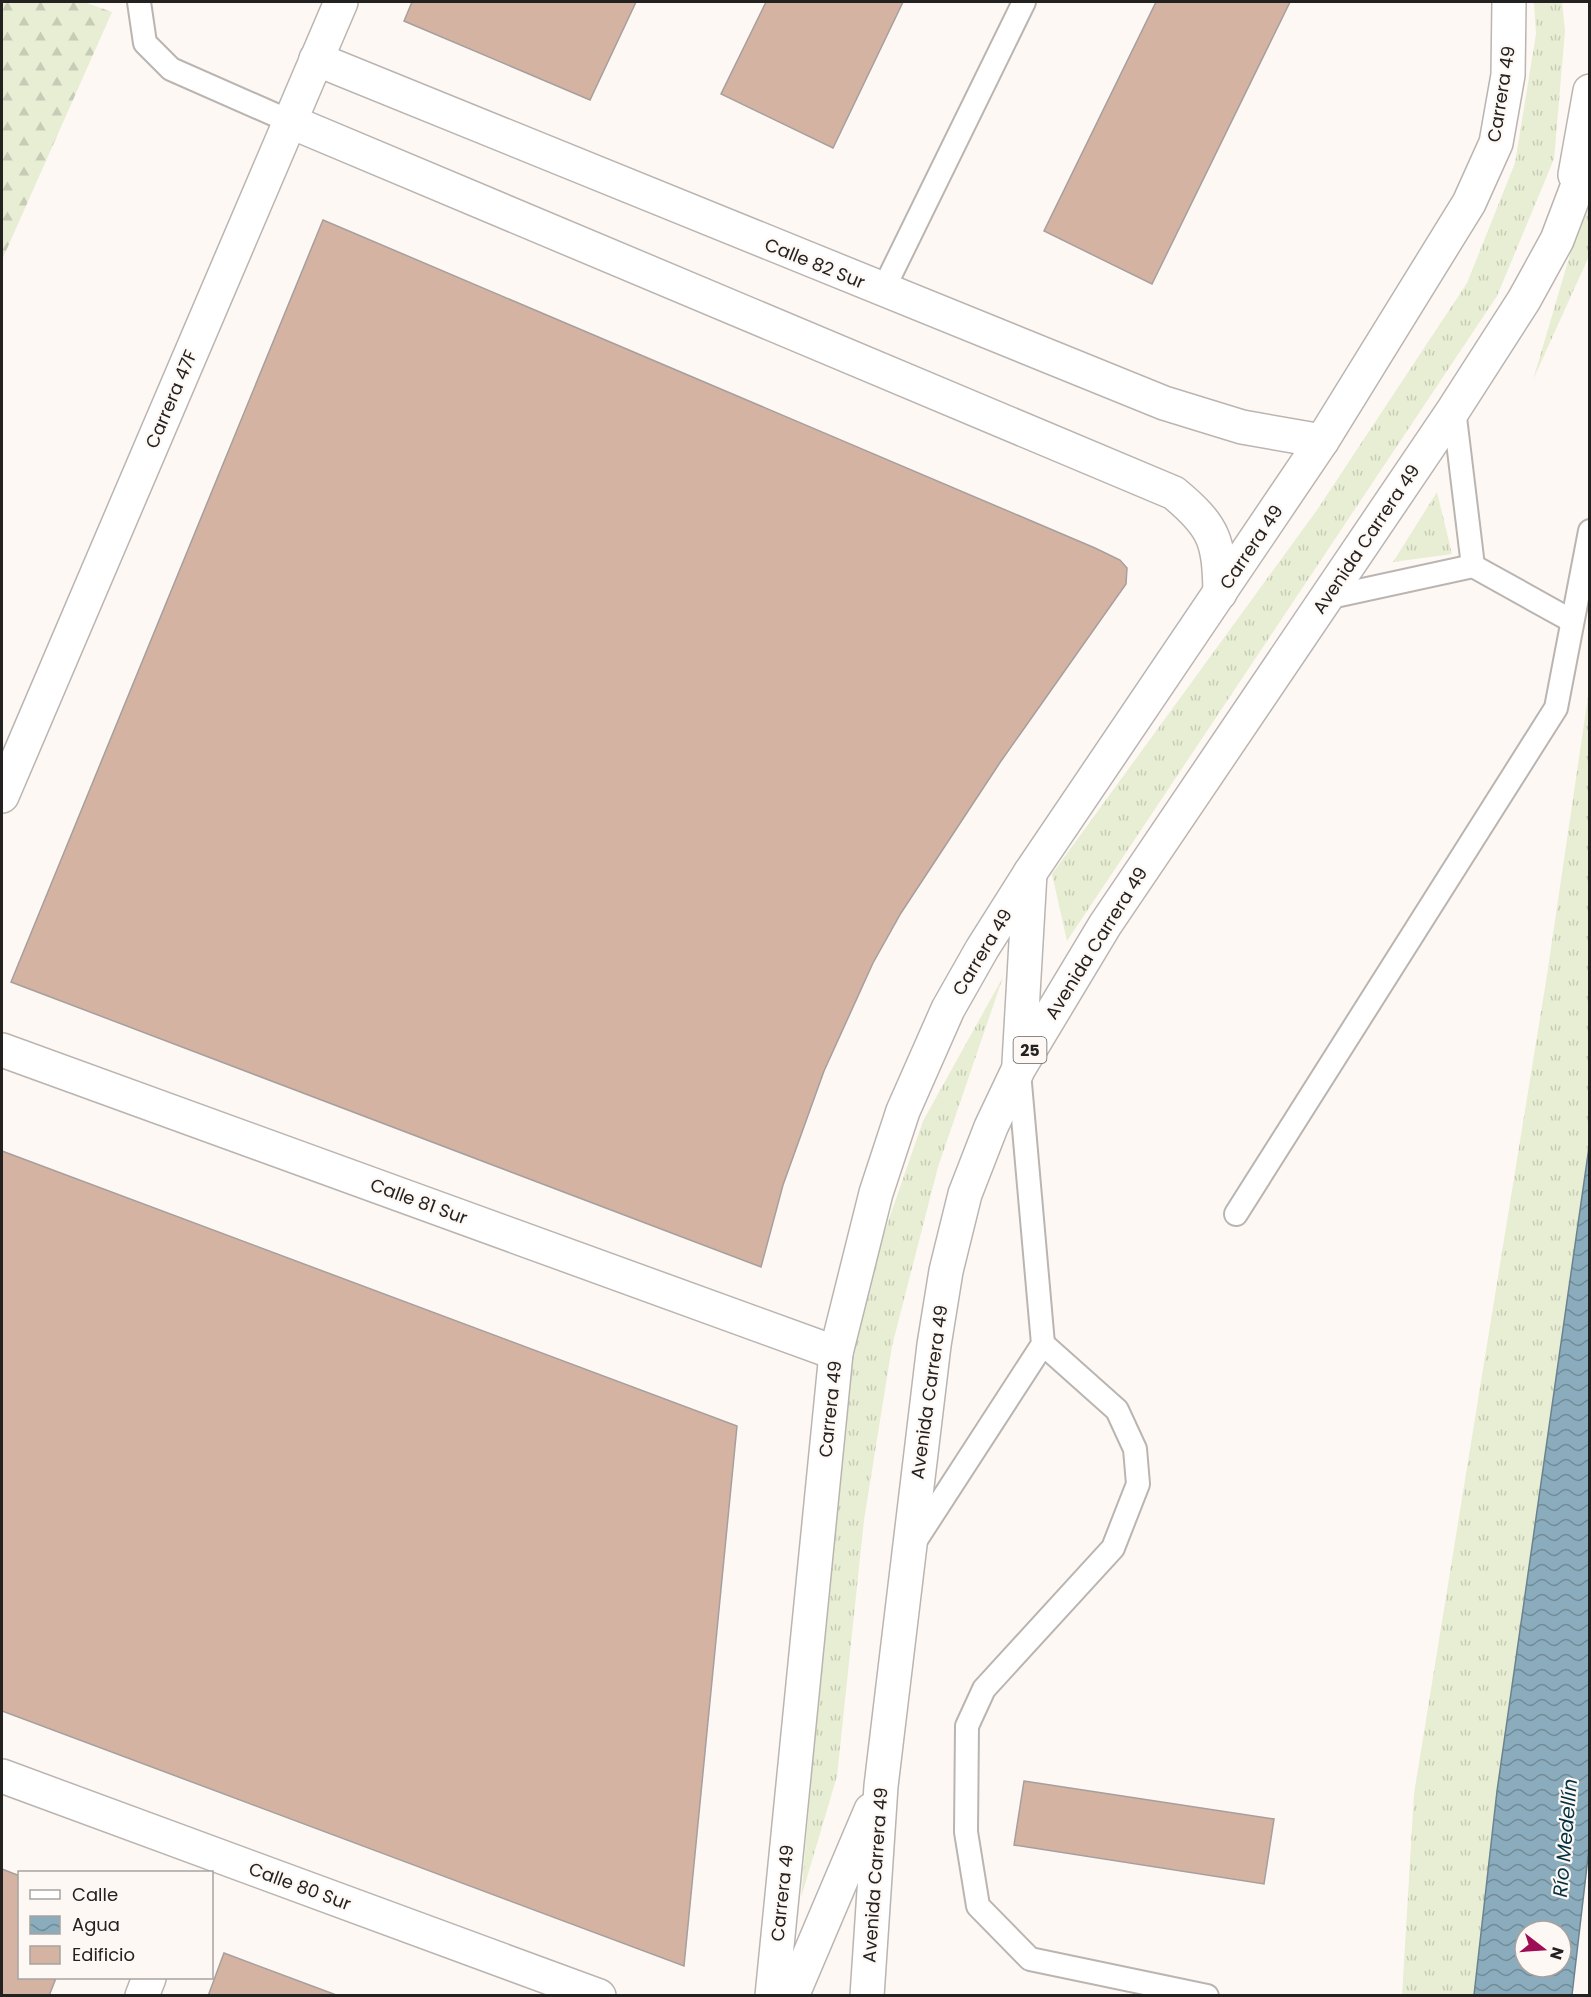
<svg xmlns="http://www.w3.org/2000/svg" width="1591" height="1997" viewBox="0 0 1591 1997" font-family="Poppins,sans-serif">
<defs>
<pattern id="grass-tufts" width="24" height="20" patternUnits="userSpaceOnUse" patternTransform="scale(1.5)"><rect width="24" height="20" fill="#e7eed3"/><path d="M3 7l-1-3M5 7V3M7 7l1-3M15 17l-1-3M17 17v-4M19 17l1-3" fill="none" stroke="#c6ccb5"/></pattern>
<pattern id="forest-firs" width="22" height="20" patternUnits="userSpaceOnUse" patternTransform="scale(1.5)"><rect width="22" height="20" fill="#e7eed3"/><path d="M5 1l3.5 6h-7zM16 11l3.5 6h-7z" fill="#c6ccb5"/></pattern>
<pattern id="water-waves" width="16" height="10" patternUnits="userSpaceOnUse" patternTransform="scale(1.5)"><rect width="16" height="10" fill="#8aacbc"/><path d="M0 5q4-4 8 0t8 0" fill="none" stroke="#718c98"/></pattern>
</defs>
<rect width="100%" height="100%" fill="#fef8f4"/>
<g fill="url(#grass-tufts)">
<path d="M1534,2H1562L1565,31L1554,159L1497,296L1067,941L1052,874L1317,510L1467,283L1515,163L1536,34Z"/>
<path d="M1589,190V256L1533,380Z"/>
<path d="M1437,492L1452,554L1393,562Z"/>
<path d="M1589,690V1147L1497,1791L1474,1995L1402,1996L1414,1794L1547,975Z"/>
<path d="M1003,977L938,1167L892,1346L864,1520L837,1776L801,1898L845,1388L880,1245L923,1121Z"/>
</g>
<path fill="url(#forest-firs)" d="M2,2H84L112,12L2,260Z"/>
<path fill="url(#water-waves)" stroke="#6b838e" stroke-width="1.5" fill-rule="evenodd" d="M1589,1147L1590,1840L1572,1995H1474L1497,1791ZM1525,1931H1561V1967H1525Z"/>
<g fill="#d4b3a3" stroke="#a69f9d" stroke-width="1.5">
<path d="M412,2H636L590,100L404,21Z"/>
<path d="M766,2H903L833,148L721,94Z"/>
<path d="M1156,2H1290L1152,284L1044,231Z"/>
<path d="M323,220L1095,548L1120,560L1127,568L1126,584L999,764L901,913L873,963L824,1071L783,1185L761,1267L11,982Z"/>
<path d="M2,1151L737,1426L684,1966L2,1711Z"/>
<path d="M1024,1781L1274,1819L1264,1884L1014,1845Z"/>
<path d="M2,1869L20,1876V1978H56L49,1996H2Z"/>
<path d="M224,1953L339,1996H208Z"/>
</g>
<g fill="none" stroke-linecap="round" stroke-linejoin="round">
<defs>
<g id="lane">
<path d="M139,2L145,43L171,69L289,121"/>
<path d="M883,290L1024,2"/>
<path d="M1454,409L1473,566"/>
<path d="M1326,598L1473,566L1572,621"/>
<path d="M1236,1214L1556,708L1590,531"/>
<path d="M1043,1344L1117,1410L1135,1449L1138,1484L1113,1548L984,1689L967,1726L966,1832L978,1906L1030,1959L1207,1996"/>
<path d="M914,1543L1043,1344L1019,1072"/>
</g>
<g id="street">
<path d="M316,59L1164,403L1242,427L1322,441"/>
<path d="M289,121L1174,493C1215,527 1219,541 1220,593"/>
<path d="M2,796L341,2"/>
<path d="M2,1050L836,1353"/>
<path d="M2,1776L599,1996"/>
<path d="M142,1996L149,1978"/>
<path d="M772,1996L836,1353L876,1193L903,1111L948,1009L982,949L1030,873L1322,441L1469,203L1496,143L1508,75L1509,2"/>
</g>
<g id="highway">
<path d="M1575,175L1590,91"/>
<path d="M1019,1063L1030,873"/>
<path d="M792,1996L871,1810"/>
<path d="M867,1996L881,1786L934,1345L946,1271L965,1194L991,1127L1019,1068L1105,925L1454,409L1524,300L1557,240L1590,153"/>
</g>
</defs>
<use href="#lane" stroke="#bbb5b2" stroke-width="26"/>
<use href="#street" stroke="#bbb5b2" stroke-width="36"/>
<use href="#highway" stroke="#bbb5b2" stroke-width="36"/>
<use href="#lane" stroke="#fff" stroke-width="22"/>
<use href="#street" stroke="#fff" stroke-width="33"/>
<use href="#highway" stroke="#fff" stroke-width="33"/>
</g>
<g text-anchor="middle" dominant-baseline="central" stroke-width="4.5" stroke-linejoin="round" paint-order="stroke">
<rect fill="#fef8f4" stroke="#656260" stroke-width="1.5" x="1013.5" y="1037" width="33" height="26" rx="4.5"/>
<g font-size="16" font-weight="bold" fill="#242221">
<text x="1030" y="1050">25</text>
</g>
<g font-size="18" fill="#242221" stroke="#fef8f4">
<text transform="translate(1501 94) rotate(-81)">Carrera 49</text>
<text transform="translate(815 263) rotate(22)">Calle 82 Sur</text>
<text transform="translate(171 399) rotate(-67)">Carrera 47F</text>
<text transform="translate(1366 539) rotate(-56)">Avenida Carrera 49</text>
<text transform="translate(1251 547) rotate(-56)">Carrera 49</text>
<text transform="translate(1096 943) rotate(-58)">Avenida Carrera 49</text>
<text transform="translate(982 952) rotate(-59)">Carrera 49</text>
<text transform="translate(419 1201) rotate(20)">Calle 81 Sur</text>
<text transform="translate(929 1392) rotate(-82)">Avenida Carrera 49</text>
<text transform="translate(830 1409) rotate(-84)">Carrera 49</text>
<text transform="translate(875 1875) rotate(-86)">Avenida Carrera 49</text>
<text transform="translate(300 1886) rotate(20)">Calle 80 Sur</text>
<text transform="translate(782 1893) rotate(-84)">Carrera 49</text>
</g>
<g font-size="20" font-style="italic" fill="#003244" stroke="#fef8f4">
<text transform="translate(1565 1838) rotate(-85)">Río Medellín</text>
</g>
</g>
<rect width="1591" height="1997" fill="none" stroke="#242221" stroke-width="6"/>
<rect x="18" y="1871" width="195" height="108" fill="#fef8f4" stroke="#a7a2a0" stroke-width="1.5"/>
<rect x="30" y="1890" width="30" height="9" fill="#ffffff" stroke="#a7a2a0" stroke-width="1.5"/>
<text x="72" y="1901" font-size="18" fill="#242221">Calle</text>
<rect x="30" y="1916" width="30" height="18" fill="url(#water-waves)" stroke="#a7a2a0" stroke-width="1.5"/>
<text x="72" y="1931" font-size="18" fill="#242221">Agua</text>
<rect x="30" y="1946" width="30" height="18" fill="#d4b3a3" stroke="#a7a2a0" stroke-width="1.5"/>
<text x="72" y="1961" font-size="18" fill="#242221">Edificio</text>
<g transform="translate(1543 1949) rotate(107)"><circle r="28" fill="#fef8f4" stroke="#a7a2a0" stroke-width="1.5"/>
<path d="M0-4.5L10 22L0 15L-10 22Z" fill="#9f0d55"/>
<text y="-9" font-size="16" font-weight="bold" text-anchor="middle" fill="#242221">N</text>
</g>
</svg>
